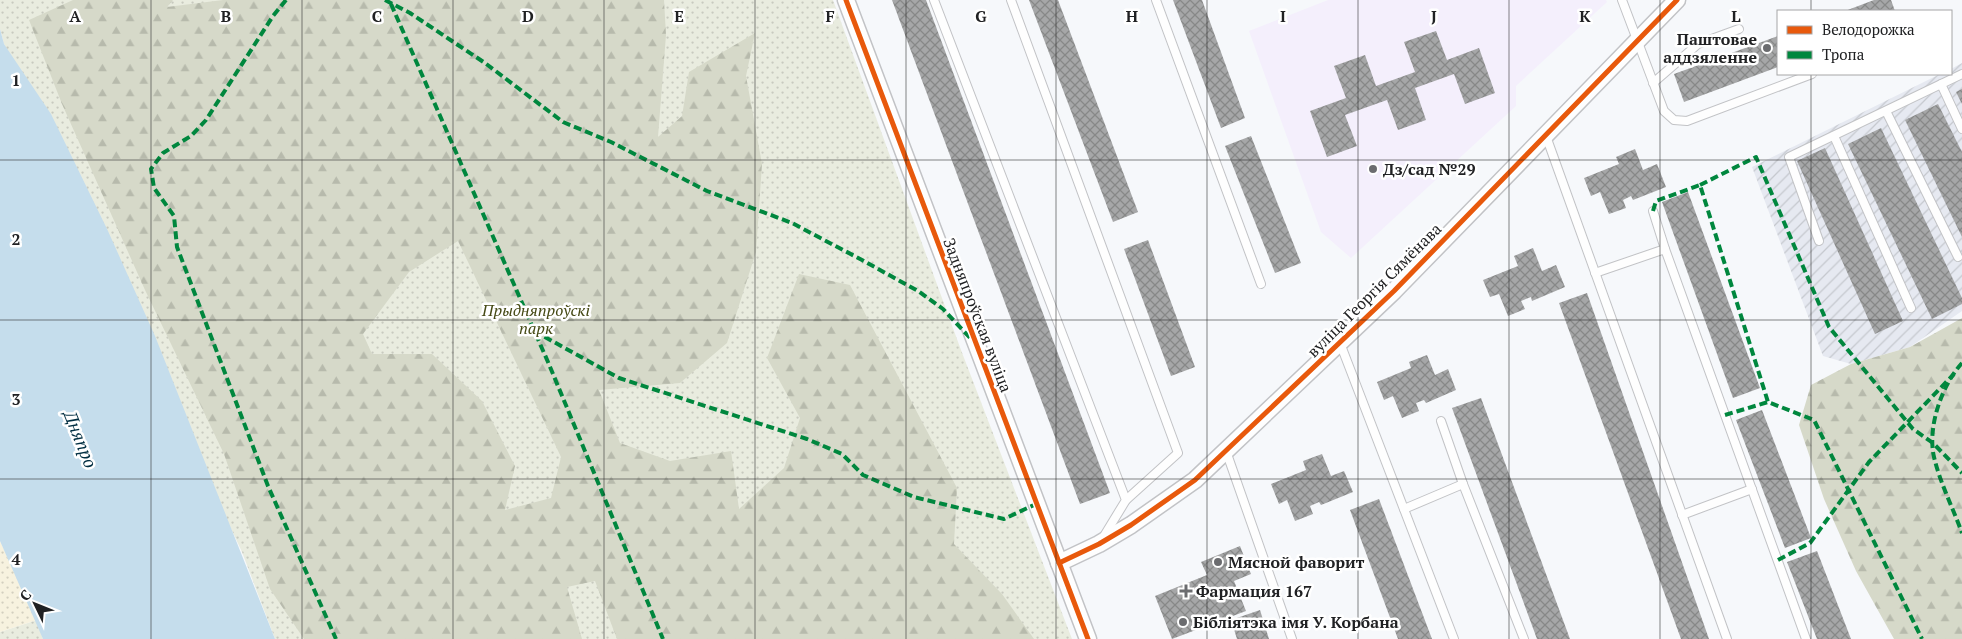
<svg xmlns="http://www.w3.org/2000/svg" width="1962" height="639" viewBox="0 0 1962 639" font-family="'PT Serif',serif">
<defs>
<pattern id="industrial-furrows" width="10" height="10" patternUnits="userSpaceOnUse" patternTransform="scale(1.25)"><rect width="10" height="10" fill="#e6e9f1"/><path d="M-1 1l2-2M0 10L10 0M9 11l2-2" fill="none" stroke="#c5c8ce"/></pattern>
<pattern id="grass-dots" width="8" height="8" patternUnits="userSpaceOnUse" patternTransform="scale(1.25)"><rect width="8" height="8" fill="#e9ecdf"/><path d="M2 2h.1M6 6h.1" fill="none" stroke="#c8cabf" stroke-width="1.8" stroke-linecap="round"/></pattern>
<pattern id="forest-firs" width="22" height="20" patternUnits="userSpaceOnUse" patternTransform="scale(1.25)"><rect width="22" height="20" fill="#d6d9c9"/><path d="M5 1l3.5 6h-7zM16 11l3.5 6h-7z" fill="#b7baac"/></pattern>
<pattern id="sand-dots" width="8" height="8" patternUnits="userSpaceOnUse" patternTransform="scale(1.25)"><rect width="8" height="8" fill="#f7f2df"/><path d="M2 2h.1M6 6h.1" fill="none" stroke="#d3cfbf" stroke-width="1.8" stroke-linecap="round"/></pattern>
<pattern id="building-cross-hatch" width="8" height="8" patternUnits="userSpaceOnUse" patternTransform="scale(1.25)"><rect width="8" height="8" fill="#a6a7a8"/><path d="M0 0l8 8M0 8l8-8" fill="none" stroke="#878888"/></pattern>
</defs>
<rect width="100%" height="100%" fill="#f6f8fb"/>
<path fill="url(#industrial-furrows)" d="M1962,63V311L1910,347L1851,364L1823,356L1752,167L1940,74H1951V69Z"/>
<path fill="#f4effc" d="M1328,0H1606L1607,2L1516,86V106L1351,258L1321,232L1249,31Z"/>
<g fill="url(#grass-dots)">
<path d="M0,0H833L961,350L1072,639H275L242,552L4,44L0,29Z"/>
<path d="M37,620L43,639H0V632Z"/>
</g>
<g fill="url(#forest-firs)" fill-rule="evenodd">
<path d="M73,0H173L167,7L223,0H664L666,35L658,137L682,116L689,72L755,33L746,76L762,164L756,252L727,343L680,383L599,390L620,443L670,461L731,451L739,509L784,468L800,418L767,358L799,274L850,285L957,488L954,544L1002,594L1034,639H617L595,581L567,587L582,639H304L270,589L224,454L145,290L62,104L29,20ZM458,241L561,457L551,498L505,510L515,466L482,401L432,354H372L363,334L409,272Z"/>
<path d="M1962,318V639H1894L1856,571L1824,499L1799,425L1811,385L1851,364L1910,347Z"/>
</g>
<path fill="url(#sand-dots)" d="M0,541L37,620L0,632Z"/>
<path fill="#c5ddec" d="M0,29L4,44L51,114L108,231L155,336L275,639H43L0,541Z"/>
<g fill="url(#building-cross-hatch)">
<path d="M892,0H926L1110,493L1080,504Z"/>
<path d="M1029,0H1058L1138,212L1113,222Z"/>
<path d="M1173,0H1202L1245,118L1221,128Z"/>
<path d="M1874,0H1891L1895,11H1845Z"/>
<path d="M1436,31L1447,60L1479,48L1495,93L1465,104L1454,74L1415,88L1426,120L1398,130L1387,100L1345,115L1357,146L1327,157L1310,111L1346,98L1334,66L1365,55L1376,86L1415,72L1404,42Z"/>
<path d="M1778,36V67L1684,102L1674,74Z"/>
<path d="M1962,89V104L1956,92Z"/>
<path d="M1938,104L1962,152V237L1905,120Z"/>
<path d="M1881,128L1962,298V304L1932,319L1848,144Z"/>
<path d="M1251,136L1301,263L1275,273L1225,146Z"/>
<path d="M1825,148L1903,321L1875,334L1797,161Z"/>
<path d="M1635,149L1643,170L1657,164L1666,187L1633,200L1631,196L1623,200L1626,208L1609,214L1600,192L1591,196L1584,178L1619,164L1616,157Z"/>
<path d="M1688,192L1760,388L1733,398L1662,202Z"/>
<path d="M1148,240L1195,367L1171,376L1124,249Z"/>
<path d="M1533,248L1542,271L1556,265L1565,287L1532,301L1531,297L1521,301L1525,309L1508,316L1499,294L1490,297L1483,280L1518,266L1514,256Z"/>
<path d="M1587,293L1709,639H1681L1559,303Z"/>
<path d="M1427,355L1435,375L1448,369L1456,390L1426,403L1424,400L1416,403L1419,411L1402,418L1393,396L1384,400L1377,382L1411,368L1409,362Z"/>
<path d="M1481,398L1570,639H1537L1452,408Z"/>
<path d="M1762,410L1811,538L1785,548L1736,420Z"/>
<path d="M1322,454L1331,476L1344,471L1353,492L1321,505L1319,502L1310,506L1313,514L1295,521L1287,500L1279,504L1271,484L1306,470L1303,461Z"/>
<path d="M1379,499L1432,639H1398L1350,510Z"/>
<path d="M1240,546L1251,574L1234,581L1246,611L1172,639L1155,596L1207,575L1201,562Z"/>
<path d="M1817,551L1851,639H1817L1787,562Z"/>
<path d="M1260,610L1269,639H1237L1231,620Z"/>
</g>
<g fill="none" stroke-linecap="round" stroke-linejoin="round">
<defs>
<g id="service">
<path d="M934,0L1126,500L1104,536"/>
<path d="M1011,0L1178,453L1126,500"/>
<path d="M1156,0L1261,284"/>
<path d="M1622,0L1664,111L1674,120L1687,121L1812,74"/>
<path d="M1653,83L1698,44L1739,29"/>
<path d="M1941,84L1962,129"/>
<path d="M1886,111L1958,257"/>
<path d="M1546,136L1727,639"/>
<path d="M1834,136L1911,308"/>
<path d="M1653,211L1665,249"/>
<path d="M1819,241L1789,157L1962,74"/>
<path d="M1595,273L1665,249L1806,639"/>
<path d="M1340,343L1454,639"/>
<path d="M1441,421L1463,484L1524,639"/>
<path d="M1226,451L1292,639"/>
<path d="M1404,509L1463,484"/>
<path d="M1682,515L1752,489"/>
</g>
<g id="minor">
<path d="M846,0L1088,639"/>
<path d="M1059,563L1099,544L1131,525L1195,480L1394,291L1677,0"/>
</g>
</defs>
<use href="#service" stroke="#c2c3c6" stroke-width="10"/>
<use href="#minor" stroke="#c2c3c6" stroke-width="19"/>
<use href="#service" stroke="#fefefe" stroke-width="8"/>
<use href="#minor" stroke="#fefefe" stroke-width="16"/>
<g stroke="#00873e" stroke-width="4" stroke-dasharray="8 4" stroke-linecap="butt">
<path d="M286,0L273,16L206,120L191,136L163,153L151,169L154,188L174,216L177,247L268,486L336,639"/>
<path d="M385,0L410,13L485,63L563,122L611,142L707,191L792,223L862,260L918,291L943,309L973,341"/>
<path d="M391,4L548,362L663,639"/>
<path d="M1700,185L1756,157L1829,327L1913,429L1933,443L1962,473"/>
<path d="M1653,211L1656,201L1700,185L1768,402"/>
<path d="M534,331L619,378L807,439L842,454L863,475L914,497L1004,519L1036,504"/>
<path d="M1962,363C1942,385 1927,427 1934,457C1940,483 1953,508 1962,533"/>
<path d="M1725,415L1768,402L1814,420L1922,639"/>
<path d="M1778,560L1810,543L1869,462L1954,374"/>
</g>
<defs>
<g id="cycleway">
<path d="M846,0L1088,639"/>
<path d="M1059,563L1099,544L1131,525L1195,480L1394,291L1677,0"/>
</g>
</defs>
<use href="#cycleway" stroke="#fff" stroke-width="8"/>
<use href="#cycleway" stroke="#e8590c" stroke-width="5"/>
</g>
<path fill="none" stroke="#202123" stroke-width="1" stroke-opacity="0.55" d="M151,0V639M302,0V639M453,0V639M604,0V639M755,0V639M906,0V639M1056,0V639M1207,0V639M1358,0V639M1509,0V639M1660,0V639M1811,0V11M1811,74V639M0,160H1962M0,320H1962M0,479H1962"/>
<g fill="#6b6c6f" stroke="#fff" stroke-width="2">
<circle cx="1767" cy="48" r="5"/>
<circle cx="1373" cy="169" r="5"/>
<circle cx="1218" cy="562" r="5"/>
<path d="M1183.5 583.5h5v5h5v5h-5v5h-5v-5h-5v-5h5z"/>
<circle cx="1183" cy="622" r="5"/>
</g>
<g text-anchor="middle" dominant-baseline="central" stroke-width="5" stroke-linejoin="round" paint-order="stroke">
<g font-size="16" font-weight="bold" fill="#202123" stroke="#fff" text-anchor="start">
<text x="1757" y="39" text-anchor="end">Паштовае<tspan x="1757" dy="18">аддзяленне</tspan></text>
<text x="1383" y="169">Дз/сад №29</text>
<text x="1228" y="562">Мясной фаворит</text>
<text x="1196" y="591">Фармация 167</text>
<text x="1193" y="622">Бібліятэка імя У. Корбана</text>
</g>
<g font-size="16" fill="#202123" stroke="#fff">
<text transform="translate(1374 290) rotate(-45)">вуліца Георгія Сямёнава</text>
<text transform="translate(978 315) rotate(69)">Задняпроўская вуліца</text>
</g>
<g font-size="16" font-style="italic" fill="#454914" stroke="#fff">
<text x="536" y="310">Прыдняпроўскі<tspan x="536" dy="18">парк</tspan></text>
</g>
<g font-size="18" font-style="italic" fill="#002e41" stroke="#fff">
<text transform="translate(81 439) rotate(68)">Дняпро</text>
</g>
</g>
<g font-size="16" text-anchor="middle" font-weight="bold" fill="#202123" stroke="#fff" stroke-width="5" stroke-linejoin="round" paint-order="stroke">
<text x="75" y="22">A</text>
<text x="226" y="22">B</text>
<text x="377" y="22">C</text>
<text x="528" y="22">D</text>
<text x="679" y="22">E</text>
<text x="830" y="22">F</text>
<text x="981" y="22">G</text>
<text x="1132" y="22">H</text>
<text x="1283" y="22">I</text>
<text x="1434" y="22">J</text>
<text x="1585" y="22">K</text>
<text x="1736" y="22">L</text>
<text x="16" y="86">1</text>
<text x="16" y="245">2</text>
<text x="16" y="405">3</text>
<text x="16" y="565">4</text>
</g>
<rect x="1777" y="10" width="175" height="65" fill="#ffffff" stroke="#a6a6a7"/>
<rect x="1787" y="26" width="25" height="8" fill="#e8590c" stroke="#a6a6a7"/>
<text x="1822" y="35" font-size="15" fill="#202123">Велодорожка</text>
<rect x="1787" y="51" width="25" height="8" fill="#00873e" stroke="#a6a6a7"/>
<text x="1822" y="60" font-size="15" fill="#202123">Тропа</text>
<g transform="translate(35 604) rotate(313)" stroke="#ffffff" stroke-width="4" paint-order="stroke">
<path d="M0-4L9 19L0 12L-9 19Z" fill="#202123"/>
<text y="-8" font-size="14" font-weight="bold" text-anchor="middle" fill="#202123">С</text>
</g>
</svg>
